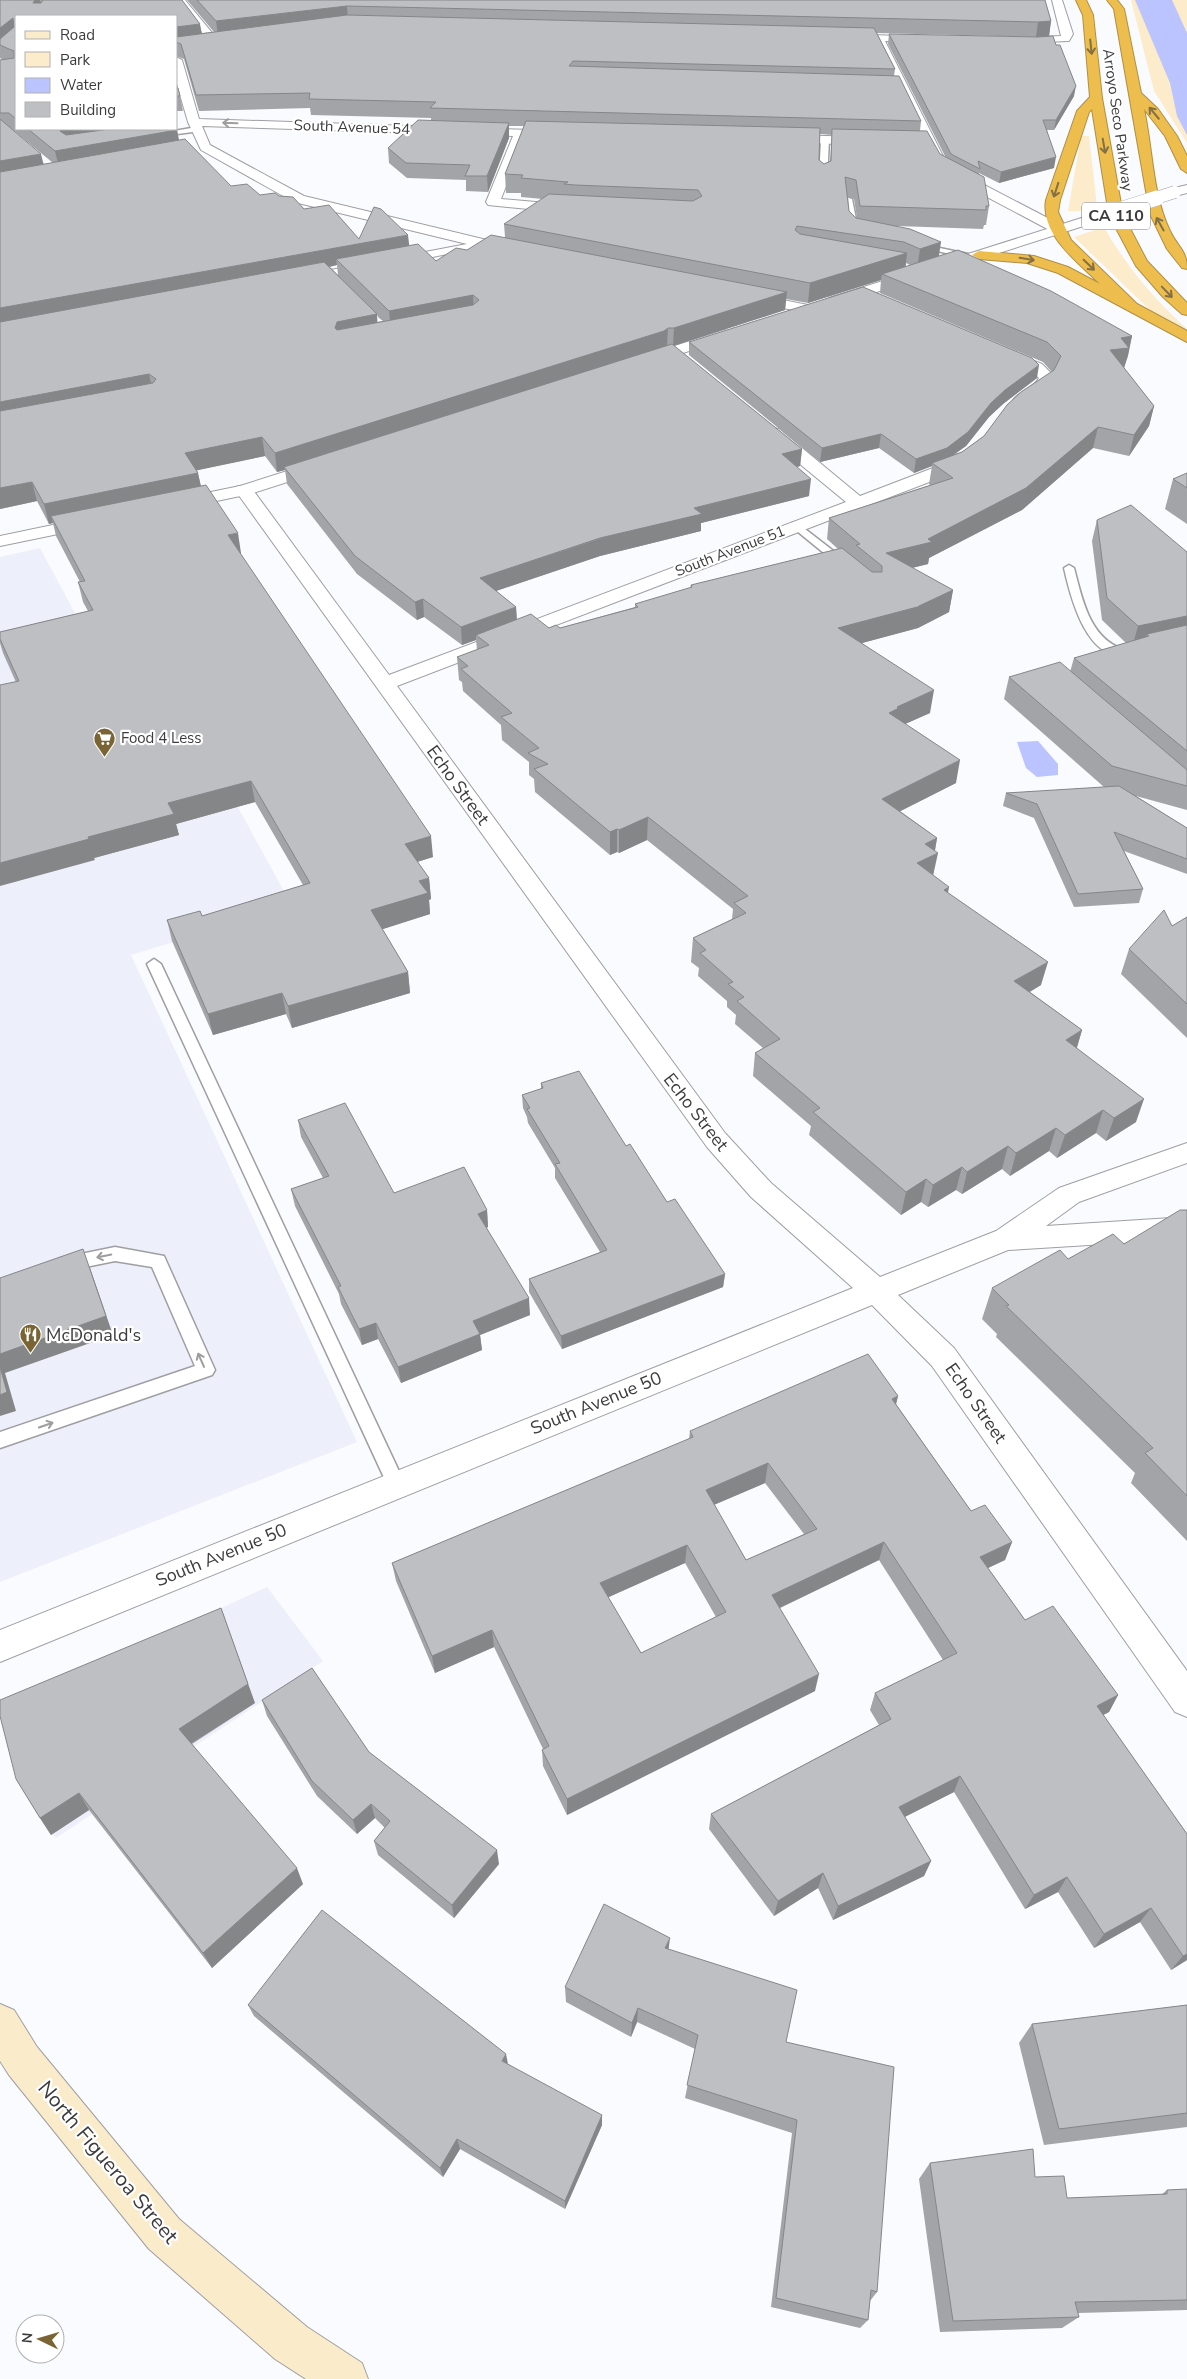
<svg xmlns="http://www.w3.org/2000/svg" width="1187" height="2379" viewBox="0 0 1187 2379" font-family="'Nunito Sans',sans-serif">
<rect width="100%" height="100%" fill="#fafbff"/>
<g fill="#edeffb">
<path d="M40,548L84,630L135,619L292,906L131,955L357,1442L0,1582V557Z"/>
<path d="M267,1587L323,1661L56,1838L24,1792L4,1708Z"/>
</g>
<g fill="#fceccb">
<path d="M1131,0H1187V143L1154,91Z"/>
<path d="M1081,136H1089L1097,206L1079,211H1068Z"/>
<path d="M1104,227C1126,266 1154,299 1187,329V331L1151,311L1074,237Z"/>
</g>
<g fill="#bbc4fe">
<path d="M1135,0H1172L1187,33V135L1177,116L1170,83Z"/>
<path d="M1038,741L1058,764V775L1037,777L1026,768L1017,742Z"/>
</g>
<g fill="none" stroke-linecap="round" stroke-linejoin="round">
<defs>
<g id="service">
<path d="M197,127L201,129L200,131L155,137L151,135Z"/>
<path d="M825,138L829,140L827,179L823,181L819,179L821,140Z"/>
<path d="M845,197L852,199L859,234H853L849,230Z"/>
<path d="M916,243L973,255L977,257L973,259L919,247L915,245Z"/>
<path d="M796,522L849,563V567H841L792,527V523Z"/>
<path d="M1069,565L1074,568C1082,598 1089,637 1122,649C1126,651 1129,649 1133,651L1135,653L1133,655C1088,667 1071,599 1064,568Z"/>
<path d="M154,959L161,964L405,1484L403,1490L396,1492L389,1490L387,1484L147,964Z"/>
<path d="M115,1247L164,1256L215,1370L212,1375L0,1448V1432L195,1366L152,1267L115,1261L66,1271L60,1269L58,1264L60,1259L66,1257Z"/>
</g>
<g id="minor">
<path d="M175,0H185L218,40V44H210Z"/>
<path d="M1052,0H1062L1073,34L1069,41L1014,43L1013,41L1018,38L1061,36Z"/>
<path d="M843,34L929,37V41L925,42L885,41L948,166L1063,226L1065,229L1063,232H1053L938,171L874,41L839,39L838,37Z"/>
<path d="M176,57L182,60L199,119L562,131L564,134L562,137L558,138L525,137L501,199L569,205L576,209L569,213L488,205L486,202L513,136L202,126L210,145L304,196L520,248L522,251L515,255L482,247L299,284L294,283L292,280L299,276L467,244L294,202L201,150L188,122L176,81Z"/>
<path d="M783,135L868,137L874,141L868,145L779,142L777,139Z"/>
<path d="M748,293L808,305L815,309L808,313L743,300L741,297Z"/>
<path d="M1004,349L1042,364L1055,377C1049,390 1031,407 1015,403L1013,400C1020,390 1034,389 1039,378L1030,370L999,357L996,354L999,351Z"/>
<path d="M773,428L779,429L860,496L946,463L957,454H969L971,458L958,471L397,686L725,1133L771,1183L880,1277L996,1231L1059,1188L1187,1143V1163L1079,1202L1046,1226L1187,1217V1239L1008,1250L898,1295L954,1348L1187,1671V1717L1175,1712L932,1366L872,1305L0,1662V1630L853,1288L751,1197L707,1147L235,490L238,486H250L389,675L846,502L767,437L765,433L767,429Z"/>
</g>
<g id="tertiary">
<path d="M1187,185V193L1175,196L1168,192L1170,189Z"/>
<path d="M1091,215L1098,219L1096,222L839,304L834,305L827,301L829,298Z"/>
<path d="M724,330L729,332L732,335L729,338L643,366L635,361L637,358Z"/>
<path d="M322,460L328,461L331,465L328,469L250,494L178,509L172,508L169,504L172,500L240,486Z"/>
<path d="M91,517L97,518L100,522L97,526L0,546V536Z"/>
</g>
<path id="secondary" d="M0,2004L14,2010L37,2047L179,2219L307,2327L362,2363L368,2379H306L275,2359L149,2249L9,2075L0,2061Z"/>
<g id="motorway">
<path d="M1076,0H1086L1093,15L1102,98L1123,215L1147,261L1187,303V315L1182,314L1163,297L1136,266L1109,215L1092,109L1089,112L1060,200L1058,212L1071,240L1137,304L1187,331V342L1058,273L1027,263L979,259L972,255L979,251L1034,256L1068,267L1100,284C1078,262 1040,235 1046,200L1077,111L1090,97L1083,15Z"/>
<path d="M1107,0H1117L1124,9L1141,93L1158,109L1177,136L1187,156V173L1181,169L1165,136L1144,109C1153,150 1152,193 1170,231C1178,248 1187,250 1187,269L1182,268L1167,249L1150,214L1114,9Z"/>
</g>
</defs>
<use href="#service" stroke="#9f9fa3" stroke-width="3"/>
<use href="#minor" stroke="#9f9fa3" stroke-width="2"/>
<use href="#tertiary" stroke="#9f9fa3" stroke-width="2"/>
<use href="#secondary" stroke="#9f9fa3" stroke-width="2"/>
<use href="#motorway" stroke="#af9048" stroke-width="2"/>
<use href="#service" fill="#fff" fill-rule="evenodd"/>
<use href="#minor" fill="#fff" fill-rule="evenodd"/>
<use href="#tertiary" fill="#fff" fill-rule="evenodd"/>
<use href="#secondary" fill="#faebca" fill-rule="evenodd"/>
<use href="#motorway" fill="#edbd4d" fill-rule="evenodd"/>
<defs>
<path id="tertiary-bridge-far1" d="M1153,199L1175,192"/>
<path id="tertiary-bridge" d="M1091,219L1157,198"/>
</defs>
<use href="#tertiary-bridge-far1" stroke="#9f9fa3" stroke-width="13" stroke-linecap="butt"/>
<use href="#tertiary-bridge" stroke="#9f9fa3" stroke-width="16" stroke-linecap="butt"/>
<use href="#tertiary-bridge-far1" stroke="#fff" stroke-width="12"/>
<use href="#tertiary-bridge" stroke="#fff" stroke-width="15"/>
</g>
<g fill="#a3a4a8" fill-rule="evenodd">
<path d="M0,0H182L202,33L214,32L187,0H1045L1051,21L1049,36L1036,37L877,33L895,69L894,76L921,121L920,131L940,154L946,158L888,44L889,34L1074,96L1054,130H1047L1054,168L999,183L979,173V175L989,206L986,225H984L983,229L897,226L939,256L1132,336L1124,368L1154,406L1149,426L1129,456L1093,448L1022,510L929,558L928,564L912,568L953,590L949,612L918,628L862,643L930,713L905,724L956,783L900,811L937,838L935,851L933,875L948,893L1041,985L1030,992L1082,1030L1077,1048L1136,1122L1106,1141L1096,1133L1057,1158L1049,1151L1010,1176L1002,1169L962,1194L956,1190L928,1207L921,1202L901,1215L809,1135L811,1126L753,1076L755,1053L763,1048L735,1024L736,1015L727,1007V1001L698,976L699,968L691,962L693,938L732,919L733,909L647,840L619,853L617,852L610,855L535,792L534,779L529,775V762L502,740L501,725L463,691L462,682L459,680L457,657L477,650L476,640L462,645L424,617L417,620L357,574L287,484L285,470L277,472L265,456L197,470L201,486L241,553H240L433,857L417,862L429,878L431,899L429,900L430,914L382,929L408,972L410,993L292,1028L286,1014L213,1035L172,941L167,920L202,916L303,885L255,802L176,824L179,835L94,858L95,860L3,653L0,643V632L88,611L83,602L78,582H80L56,536L53,523L49,524L37,501L0,509V60L2,59L0,58ZM16,16H176V56L184,59L199,111L310,108L311,115L431,118V120L388,148L389,163L407,178L466,180V191L488,192L509,138V126H524L505,174L506,193H521V197L543,199L504,224L505,237L436,261L409,246L359,239L304,209L279,196L260,195L231,186L179,141L177,130L176,129H16ZM11,129H12L53,163L44,164ZM820,134L832,135L830,161L824,164L819,160ZM848,197L854,199L857,218H856L849,211ZM906,263L910,265L905,267ZM337,265L338,275L330,267ZM881,280L880,293L1043,362L1052,372L984,436L962,452L953,455L966,446L989,417L1003,404L1037,378L689,342V355L820,462L879,448L914,473L932,466L929,484L930,485L829,518L827,539L838,549L691,585L690,588L635,604V607L560,628H549L517,620L516,607L496,591L600,556L701,531V523L809,496L797,467L800,466L802,449L674,346L785,310L786,299L808,303ZM377,315L379,318L383,321L377,322Z"/>
<path d="M176,80L180,96L183,111H176Z"/>
<path d="M1187,473V524L1165,509L1173,479Z"/>
<path d="M1097,520L1187,552V810L1136,796L1187,828V874L1124,851L1143,889L1139,903L1074,907L1034,818L1003,806L1006,793L1104,787L1004,699L1009,677L1070,672L1074,658L1126,643L1102,620L1092,541Z"/>
<path d="M1187,917V1038L1121,974L1129,949L1172,926Z"/>
<path d="M541,1083L626,1146L667,1202L725,1274L723,1287L562,1349L529,1292V1279L600,1252L555,1178V1168L528,1123L527,1117L523,1108L522,1095L541,1089Z"/>
<path d="M298,1120L394,1193L487,1210L488,1227L486,1228L530,1315L480,1335L482,1350L401,1383L378,1339L362,1345L341,1304L339,1294L295,1206L291,1189L323,1178L301,1137Z"/>
<path d="M1187,1210V1541L1131,1483L1135,1473L996,1337L997,1334L982,1319L992,1288L1068,1259L1124,1244Z"/>
<path d="M898,1396L896,1404L971,1511L1012,1542L1005,1560L988,1568L1025,1620L1118,1695L1109,1712L1103,1715L1187,1834V1960L1171,1970L1140,1922L1094,1948L1058,1892L1025,1909L954,1792L904,1817L931,1861L924,1876L833,1920L818,1888L774,1916L709,1829L711,1814L879,1725L870,1710L875,1693L943,1660L879,1560L780,1608L815,1691L567,1815L543,1766L542,1750L543,1749L494,1647L435,1673L396,1581L392,1563L689,1439L690,1431ZM765,1483L804,1534L746,1560L714,1505ZM685,1563L716,1617L641,1653L608,1597Z"/>
<path d="M262,1700L369,1752L499,1864L454,1918L378,1855L374,1841L385,1828L375,1818L357,1834L317,1796L267,1716Z"/>
<path d="M255,1703L192,1744L303,1884L212,1968L89,1810L51,1835L40,1818L16,1779Z"/>
<path d="M669,1950L786,2042L877,2292L870,2301L868,2320L860,2328L771,2307L792,2133L685,2098L695,2049L637,2022L631,2037L566,2002L565,1987Z"/>
<path d="M248,2005L508,2064L602,2125L565,2209L460,2149L443,2177L254,2016Z"/>
<path d="M1187,2005V2127L1044,2145L1019,2043L1032,2024Z"/>
<path d="M930,2163L1035,2177L1067,2198L1161,2195L1167,2190L1187,2189V2310L1078,2313L1079,2317L1062,2328L940,2332L919,2179Z"/>
</g>
<g fill="#858688">
<path d="M35,0H40L42,9L33,3Z"/>
<path d="M347,6L348,20L218,36L216,21Z"/>
<path d="M13,18L16,33L0,45V28Z"/>
<path d="M1051,21L1049,36L1036,37L1038,22Z"/>
<path d="M200,24L203,39L176,42V27Z"/>
<path d="M1076,86L1074,96L1054,130L1056,120Z"/>
<path d="M509,123V138L488,192L487,176Z"/>
<path d="M61,129H164L65,145L60,131Z"/>
<path d="M177,130L180,146L59,168L55,151Z"/>
<path d="M41,154L45,170L0,178V161Z"/>
<path d="M1056,157L1054,168L999,183L1001,172Z"/>
<path d="M408,235L410,252L336,259L337,265L0,327V308Z"/>
<path d="M941,242L938,262L917,268L920,249Z"/>
<path d="M907,253L905,272L882,274L881,280L808,303L810,283Z"/>
<path d="M787,292L785,310L673,346L674,328Z"/>
<path d="M473,295L474,313L391,329L389,311Z"/>
<path d="M377,314L378,332L339,340L335,328L337,322Z"/>
<path d="M668,328L667,346L284,467L285,470L277,472L275,453Z"/>
<path d="M1132,336L1128,356L1124,368L1110,350L1121,338Z"/>
<path d="M1039,365L1037,378L1003,404L989,417L966,446L945,461L932,463V466L914,473L916,459L991,403L1005,390Z"/>
<path d="M149,374L153,393L0,422V402Z"/>
<path d="M1154,406L1149,426L1129,456L1134,435Z"/>
<path d="M1098,427L1093,448L1022,510L929,558L928,564L883,575L886,553L928,539Z"/>
<path d="M881,434L879,448L820,462L822,448Z"/>
<path d="M262,437L265,456L189,472L185,453Z"/>
<path d="M802,449L800,466L781,471L782,454Z"/>
<path d="M198,473L202,492L51,516L53,523L49,524L44,504Z"/>
<path d="M811,479L809,496L701,523V531L600,556L481,596L480,578L694,508Z"/>
<path d="M32,482L37,501L0,509V488Z"/>
<path d="M238,533L241,553L232,555L228,535Z"/>
<path d="M953,590L949,612L918,628L836,650L838,628Z"/>
<path d="M423,599L424,617L417,620L415,602Z"/>
<path d="M516,607L517,625L476,635V640L462,645L461,627Z"/>
<path d="M1187,616V635L1149,636L1147,634L1144,645L1132,648L1138,626Z"/>
<path d="M934,690L930,713L896,728L889,713L897,707Z"/>
<path d="M960,760L956,783L879,822L882,799Z"/>
<path d="M251,781L255,802L176,824L179,835L94,858L95,860L0,886V863L88,837L168,803Z"/>
<path d="M648,817L647,840L619,853V830Z"/>
<path d="M617,829V852L610,855V832Z"/>
<path d="M431,836L433,857L407,865L405,844Z"/>
<path d="M937,838L934,855L938,853L933,876L917,863L925,844Z"/>
<path d="M429,878L431,899L429,900L430,914L374,932L371,910L419,881Z"/>
<path d="M949,887L945,910L944,890Z"/>
<path d="M1048,962L1041,985L1008,1004L1014,981Z"/>
<path d="M408,972L410,993L292,1028L288,1006Z"/>
<path d="M282,993L286,1014L213,1035L208,1014Z"/>
<path d="M1082,1030L1075,1053L1066,1040Z"/>
<path d="M1144,1099L1136,1122L1106,1141L1114,1118Z"/>
<path d="M1103,1110L1096,1133L1057,1158L1065,1135Z"/>
<path d="M1056,1128L1049,1151L1010,1176L1016,1153Z"/>
<path d="M1008,1146L1002,1169L962,1194L967,1172Z"/>
<path d="M962,1167L956,1190L928,1207L933,1185Z"/>
<path d="M926,1179L921,1202L901,1215L906,1192Z"/>
<path d="M487,1210L488,1227L479,1231L478,1214Z"/>
<path d="M90,1268L113,1335L5,1373L16,1411L0,1416V1354Z"/>
<path d="M725,1274L723,1287L562,1349L561,1336Z"/>
<path d="M529,1298L530,1315L480,1335L482,1350L401,1383L398,1367L473,1321Z"/>
<path d="M376,1323L378,1339L362,1345L359,1329Z"/>
<path d="M898,1396L893,1416L892,1399Z"/>
<path d="M768,1463L765,1483L704,1509L706,1490Z"/>
<path d="M884,1542L879,1560L769,1613L772,1595Z"/>
<path d="M1012,1542L1005,1560L973,1575L980,1557Z"/>
<path d="M687,1545L685,1563L600,1601V1583Z"/>
<path d="M221,1608L255,1703L187,1746L179,1729Z"/>
<path d="M492,1630L494,1647L435,1673L432,1656Z"/>
<path d="M819,1674L815,1691L567,1815V1799Z"/>
<path d="M1118,1695L1109,1712L1088,1723L1097,1706Z"/>
<path d="M960,1776L954,1792L893,1823L899,1807Z"/>
<path d="M79,1793L89,1810L51,1835L40,1818Z"/>
<path d="M371,1804L375,1818L357,1834L353,1820Z"/>
<path d="M497,1850L499,1864L454,1918L452,1905Z"/>
<path d="M931,1861L924,1876L833,1920L838,1906Z"/>
<path d="M297,1868L303,1884L212,1968L203,1953Z"/>
<path d="M823,1873L818,1888L774,1916L778,1901Z"/>
<path d="M1067,1877L1058,1892L1025,1909L1034,1895Z"/>
<path d="M1151,1908L1140,1922L1094,1948L1104,1934Z"/>
<path d="M670,1938L668,1954L665,1948Z"/>
<path d="M1187,1954V1960L1171,1970L1183,1956Z"/>
<path d="M638,2008L637,2022L631,2037L632,2023Z"/>
<path d="M506,2054L508,2064L502,2061Z"/>
<path d="M602,2115V2125L565,2209V2201Z"/>
<path d="M457,2139L460,2149L443,2177L440,2168Z"/>
</g>
<g fill="#bebfc3" stroke="#858688" fill-rule="evenodd">
<path d="M0,0H35L33,3H41L43,0H182L200,24L176,27V16H16V119L9,113H0V60L14,58V51L9,49L0,45V39L14,27L13,18L0,28Z"/>
<path d="M197,0H1045L1051,21L1038,22L347,6L216,21Z"/>
<path d="M347,15L874,28L895,69L573,61L569,66L899,76L921,121L430,108L436,102L309,99L310,93L196,95L181,44L176,42V37Z"/>
<path d="M889,34L1038,37L1053,36L1056,45H1060L1076,86L1056,120H1043L1056,157L1001,172L978,161L980,169L951,154Z"/>
<path d="M176,88H178L180,96H176Z"/>
<path d="M0,119L41,154L0,161Z"/>
<path d="M418,120L509,123L487,176H465L470,165L406,163L388,148Z"/>
<path d="M526,121L820,128L819,160L824,164L831,161L832,129L927,131L940,154L984,177L989,206H986V210L860,206L856,180L845,177L849,211L856,218L910,229L941,242L920,249L904,242L797,226L795,230L800,234L907,253L810,283L504,224L549,194L693,201L702,196L698,190L575,185L564,184L568,182L521,178L523,175L505,174Z"/>
<path d="M28,129H63H61L60,131L66,135L110,129H176L177,130L55,151Z"/>
<path d="M185,139L231,186L247,184L260,195L275,193L279,196L293,197L304,209L329,205L359,239L374,207L381,209L408,235L0,308V172Z"/>
<path d="M491,235L787,292L674,328H668L664,331L275,453L262,437L185,453L198,473L44,504L32,482L0,488V411L153,383L156,379L149,374L0,402V322L324,262L377,314L337,322L335,328L337,330L473,305L479,300L473,295L389,311L336,259L418,244L436,261L456,248L467,250Z"/>
<path d="M958,250L1051,291L1132,336L1121,338L1129,348L1110,350L1154,406L1134,435L1098,427L1026,488L928,539L932,542L886,553L953,590L919,606H921L838,628L934,690L897,707L899,708L889,713L960,760L882,799L937,838L925,844L938,853L917,863L949,887L944,890L1048,962L1014,981L1082,1030L1066,1040L1144,1099L1114,1118L1103,1110L1065,1135L1056,1128L1016,1153L1008,1146L967,1172L962,1167L933,1185L926,1179L906,1192L813,1112L820,1108L755,1053L780,1039L737,1001L744,997L728,984L733,982L700,953L706,950L693,938L746,913L734,903L748,896L648,817L619,830L617,829L610,832L534,769L548,764L528,753L539,748L501,717L512,713L461,669L468,666L457,657L489,645L476,635L531,614L549,628L556,625L560,628L638,607L635,604L692,587L691,585L842,548L872,572H882V566L856,545L860,544L829,518L953,478L932,463L962,452L984,436L1007,405L1021,392L1054,370L1061,356L1047,342L882,274Z"/>
<path d="M863,287L1032,358L1039,365L1005,390L991,403L968,432L947,448L916,459L881,434L822,448L689,342Z"/>
<path d="M672,344L802,449L782,454L811,479L694,508L702,514L600,538L480,578L516,607L461,627L423,599L415,602L355,556L284,467Z"/>
<path d="M1187,473V488L1173,479Z"/>
<path d="M206,485L238,533L228,535L431,836L405,844L429,878L419,881L428,893L371,910L408,972L288,1006L282,993L208,1014L167,920L200,911L202,916L310,883L251,781L168,803L174,814L88,837L89,839L0,863V685L19,681L0,639V632L93,610L78,582L85,581L51,516Z"/>
<path d="M1131,505L1187,552V616L1138,626L1107,598L1097,520Z"/>
<path d="M1187,625V751L1074,658L1149,636L1147,634Z"/>
<path d="M1060,662L1187,770V786L1112,766L1009,677Z"/>
<path d="M1119,786L1187,828V859L1114,832L1143,889L1078,894L1037,804L1006,793Z"/>
<path d="M1164,910L1172,926L1187,917V1004L1129,949Z"/>
<path d="M579,1071L626,1146L630,1144L667,1202L675,1199L725,1274L561,1336L529,1279L607,1250L555,1164L560,1163L527,1109L530,1108L522,1095L543,1088L541,1083Z"/>
<path d="M345,1103L394,1193L464,1167L487,1210L478,1214L529,1298L473,1321L480,1334L398,1367L376,1323L359,1329L338,1287L341,1286L291,1189L329,1176L298,1120Z"/>
<path d="M1180,1210H1187V1496L1145,1453L1153,1448L1006,1306L1009,1305L992,1288L1060,1250L1068,1259L1113,1234L1124,1244Z"/>
<path d="M83,1249L106,1316L0,1354V1278Z"/>
<path d="M868,1354L898,1396L892,1399L971,1511L985,1505L1012,1542L980,1557L1025,1620L1053,1606L1118,1695L1097,1706L1187,1834V1954L1183,1956L1151,1908L1104,1934L1067,1877L1034,1895L960,1776L899,1807L931,1861L838,1906L823,1873L778,1901L711,1814L891,1719L875,1693L957,1653L884,1542L772,1595L819,1674L567,1799L542,1750L549,1746L492,1630L432,1656L392,1563L693,1437L690,1431ZM768,1463L817,1529L746,1560L706,1490ZM687,1545L726,1612L641,1653L600,1583Z"/>
<path d="M0,1367L7,1392L0,1395Z"/>
<path d="M221,1608L248,1684L179,1729L297,1868L203,1953L79,1793L40,1818L16,1779L0,1716V1700Z"/>
<path d="M312,1668L369,1752L497,1850L452,1905L374,1841L390,1821L371,1804L353,1820L312,1781L262,1700Z"/>
<path d="M604,1904L670,1938L665,1948L797,1990L786,2042L894,2067L877,2292L871,2290L868,2320L776,2298L797,2120L687,2085L698,2035L638,2008L632,2023L565,1987Z"/>
<path d="M322,1910L506,2054L502,2061L602,2115L565,2201L457,2139L440,2168L248,2005Z"/>
<path d="M1187,2005V2113L1059,2129L1032,2024Z"/>
<path d="M1033,2149L1035,2177L1064,2176L1067,2198L1167,2194V2190L1187,2189V2300L1075,2302L1079,2317L953,2321L930,2163Z"/>
</g>
<defs><path id="oneway-shaft" d="M-6 0H5M1.5-3L5.5 0L1.5 3" fill="none" stroke-width="1.6" stroke-linecap="round" stroke-linejoin="round" transform="scale(1.25)"/></defs>
<g stroke="#837044">
<use href="#oneway-shaft" transform="translate(1091 47) rotate(84)"/>
<use href="#oneway-shaft" transform="translate(1154 113) rotate(-130)"/>
<use href="#oneway-shaft" transform="translate(1104 146) rotate(80)"/>
<use href="#oneway-shaft" transform="translate(1056 190) rotate(108)"/>
<use href="#oneway-shaft" transform="translate(1160 224) rotate(-119)"/>
<use href="#oneway-shaft" transform="translate(1027 259) rotate(9)"/>
<use href="#oneway-shaft" transform="translate(1089 265) rotate(44)"/>
<use href="#oneway-shaft" transform="translate(1167 292) rotate(46)"/>
</g>
<g stroke="#9e9e9e">
<use href="#oneway-shaft" transform="translate(230 123) rotate(-178)"/>
<use href="#oneway-shaft" transform="translate(104 1256) rotate(168)"/>
<use href="#oneway-shaft" transform="translate(201 1360) rotate(-114)"/>
<use href="#oneway-shaft" transform="translate(46 1425) rotate(-19)"/>
</g>
<defs>
<symbol id="supermarket-pin" viewBox="-11 -11 22 30"><path d="M0 17L-7.5 6A9.5 9.5 0 1 1 7.5 6Z" fill="#7a6434" stroke="#fff"/><path d="M-6-5.5h2.5l.6 2H6L4.5 2H-2.5L-4.4-4H-6ZM-1.5 3.2a1.3 1.3 0 1 0 .1 0ZM3 3.2a1.3 1.3 0 1 0 .1 0Z" fill="#fff"/></symbol>
<symbol id="restaurant-pin" viewBox="-11 -11 22 30"><path d="M0 17L-7.5 6A9.5 9.5 0 1 1 7.5 6Z" fill="#7a6434" stroke="#fff"/><path d="M-5-6h1v4h1v-4h1v4h1v-4h1v5L-1.5 .5V6h-2V.5L-5-1ZM5-6V6H3V1.5H1.5Q1.5-4 5-6Z" fill="#fff"/></symbol>
</defs>
<g fill-rule="evenodd">
<use href="#supermarket-pin" x="92" y="726" width="25" height="34"/>
<use href="#restaurant-pin" x="18" y="1322" width="25" height="34"/>
</g>
<g text-anchor="middle" dominant-baseline="central" stroke-width="4.5" stroke-linejoin="round" paint-order="stroke">
<g font-size="15" fill="#3c3c3e" stroke="#fff">
<text transform="translate(1118 120) rotate(82)">Arroyo Seco Parkway</text>
<text transform="translate(352 127) rotate(2)">South Avenue 54</text>
<text transform="translate(730 551) rotate(-21)">South Avenue 51</text>
</g>
<g font-size="15" fill="#3c3c3e" stroke="#fff" text-anchor="start">
<text x="121" y="738">Food 4 Less</text>
</g>
<rect fill="#fff" stroke="#767678" stroke-width="1" x="1082" y="202.5" width="68" height="27" rx="4"/>
<g font-size="16" font-weight="bold" fill="#3c3c3e">
<text x="1116" y="216">CA 110</text>
</g>
<g font-size="18" fill="#3c3c3e" stroke="#fff">
<text transform="translate(458 785) rotate(54)">Echo Street</text>
<text transform="translate(696 1112) rotate(52)">Echo Street</text>
<text transform="translate(596 1403) rotate(-22)">South Avenue 50</text>
<text transform="translate(976 1403) rotate(55)">Echo Street</text>
<text transform="translate(221 1555) rotate(-22)">South Avenue 50</text>
</g>
<g font-size="18" fill="#3c3c3e" stroke="#fff" text-anchor="start">
<text x="46" y="1335">McDonald's</text>
</g>
<g font-size="21" fill="#3c3c3e" stroke="#fff">
<text transform="translate(108 2162) rotate(50)">North Figueroa Street</text>
</g>
</g>
<rect x="15" y="15" width="162" height="115" fill="#ffffff" stroke="#b1b1b2"/>
<rect x="25" y="31" width="25" height="8" fill="#faebca" stroke="#b1b1b2"/>
<text x="60" y="40" font-size="15" fill="#3c3c3e">Road</text>
<rect x="25" y="52" width="25" height="15" fill="#fceccb" stroke="#b1b1b2"/>
<text x="60" y="65" font-size="15" fill="#3c3c3e">Park</text>
<rect x="25" y="78" width="25" height="15" fill="#bbc4fe" stroke="#b1b1b2"/>
<text x="60" y="90" font-size="15" fill="#3c3c3e">Water</text>
<rect x="25" y="102" width="25" height="15" fill="#bebfc3" stroke="#b1b1b2"/>
<text x="60" y="115" font-size="15" fill="#3c3c3e">Building</text>
<g transform="translate(40 2339) rotate(275)"><circle r="24" fill="#ffffff" stroke="#b1b1b2"/>
<path d="M0-4L9 19L0 12L-9 19Z" fill="#7a6434"/>
<text y="-8" font-size="14" font-weight="bold" text-anchor="middle" fill="#3c3c3e">N</text>
</g>
</svg>
